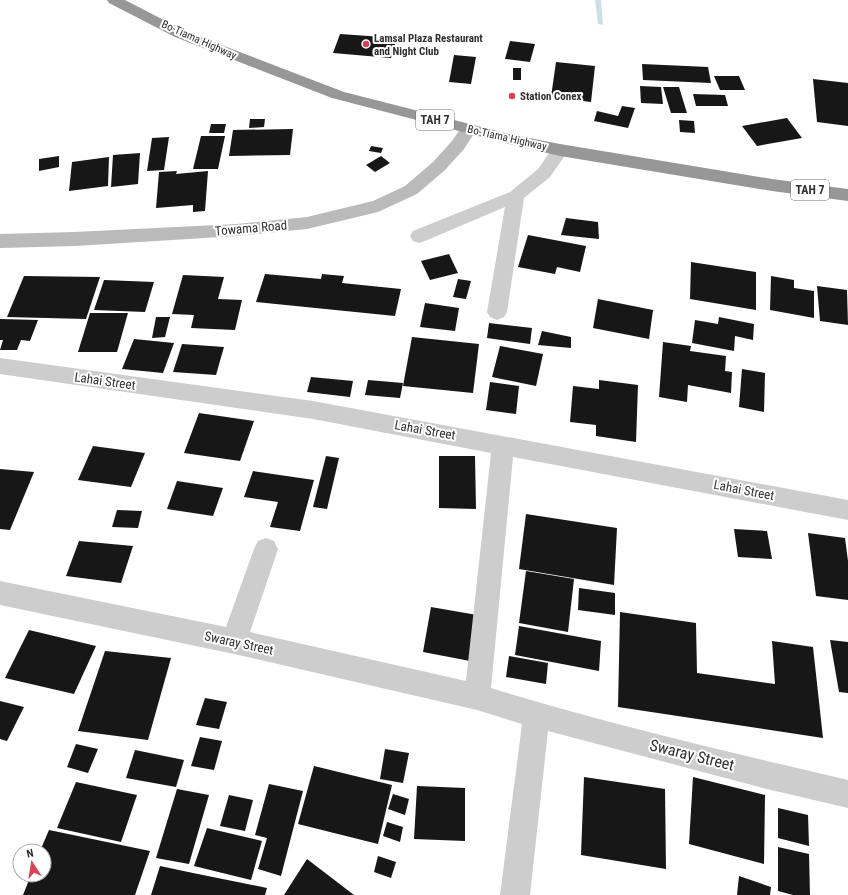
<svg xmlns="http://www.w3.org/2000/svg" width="848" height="895" viewBox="0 0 848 895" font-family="'Roboto Condensed',sans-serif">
<rect width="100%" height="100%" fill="#fff"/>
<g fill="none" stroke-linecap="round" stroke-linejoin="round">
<path fill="#cddfe9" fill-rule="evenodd" d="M595,0H601L603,25L598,24Z"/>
</g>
<g fill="#171717">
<path d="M340,34L397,38L391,58L333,53Z"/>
<path d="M510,41L535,44L530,62L505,59Z"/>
<path d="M454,55L476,57L471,84L449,82Z"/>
<path d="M556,62L595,66L591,102L551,97Z"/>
<path d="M642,64L708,67L711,83L643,80Z"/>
<rect x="513" y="68" width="8" height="12"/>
<path d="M714,76H739L745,90H720Z"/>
<path d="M813,79L848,83V126L817,122Z"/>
<path d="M640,86L661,87L663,104L641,103Z"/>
<path d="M663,87H679L687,113H671Z"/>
<path d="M693,94L725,95L728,106H696Z"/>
<path d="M622,106L635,108L628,128L594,121L597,111L618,116Z"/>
<path d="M787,118L802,138L757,146L742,126Z"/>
<path d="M250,119H265L264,127L249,128Z"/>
<path d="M679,120L694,121L695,133L680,132Z"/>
<path d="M211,124H226L224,133H209Z"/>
<path d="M293,129L290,155L229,156L233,130Z"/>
<path d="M201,136H225L218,169H193Z"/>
<path d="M169,137L164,170L147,171L152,138Z"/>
<path d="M371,146L383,148L381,153L369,151Z"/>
<path d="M140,153L138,184L111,187L113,155Z"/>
<path d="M59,156V167L39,171V159Z"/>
<path d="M381,156L390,163L375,172L366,165Z"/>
<path d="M109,157L108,186L69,191L72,162Z"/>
<path d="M177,171L176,174L208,171L205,211L193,212V205L156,208L159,172Z"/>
<path d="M566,218L598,222L599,239L561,235Z"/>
<path d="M528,235L586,246L580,272L557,267L555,274L518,267Z"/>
<path d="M449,254L458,273L430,280L421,261Z"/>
<path d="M691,262L756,272V310L690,299Z"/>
<path d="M265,274L321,279L322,274L344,276L342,283L401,289L395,316L256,302Z"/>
<path d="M183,275L224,277L218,299L242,300L235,330L191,328L194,315L172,314Z"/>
<path d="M24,276L100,277L86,319L7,317Z"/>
<path d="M771,276L794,280V288L814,291V318L770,310Z"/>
<path d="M458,279L471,281L466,299L453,297Z"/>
<path d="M104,280L154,282L145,312L94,310Z"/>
<path d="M817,286L847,290L848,325L820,321Z"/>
<path d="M598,299L653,310L649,339L593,328Z"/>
<path d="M425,303L459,308L455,331L420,327Z"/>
<path d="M90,313H128L117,352H78Z"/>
<path d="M156,317H170L165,337L152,338Z"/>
<path d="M719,317L754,324L753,340L735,336L734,351L692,343L695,320L718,324Z"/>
<path d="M0,319L38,320L30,341L21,340L17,350H0L3,340H0Z"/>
<path d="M489,323L532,328L530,344L487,338Z"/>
<path d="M542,331L571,337V348L538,345Z"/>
<path d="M412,337L479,344L473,393L403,386Z"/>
<path d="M134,339L174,343L163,373L122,369Z"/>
<path d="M663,342L691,346L690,351L726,356L725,371L732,372L731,393L688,385L687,402L659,397Z"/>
<path d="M182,344L224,347L216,375L173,372Z"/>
<path d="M500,346L543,354L536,386L492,377Z"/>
<path d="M742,369L765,373L764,412L739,407Z"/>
<path d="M311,377L353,381L350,397L307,392Z"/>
<path d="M368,380L403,383L400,398L365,395Z"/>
<path d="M599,380L638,385L636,442L596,436V425L570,422L573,386L599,389Z"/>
<path d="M490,382L519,386L516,414L486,410Z"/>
<path d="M199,413L254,421L240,461L184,453Z"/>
<path d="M93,446L145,453L131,487L78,480Z"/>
<path d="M326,456L339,458L327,509L313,507Z"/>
<path d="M439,456H475L476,509L439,508Z"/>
<path d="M0,469L34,472L10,530L0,529Z"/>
<path d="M253,471L314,480L300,531L270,527L278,502L244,497Z"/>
<path d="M177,481L223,488L213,516L167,509Z"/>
<path d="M117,510L142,511L138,528L112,527Z"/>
<path d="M526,514L617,528L614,585L519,569Z"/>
<path d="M734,529L767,531L772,559L738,557Z"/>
<path d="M808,533L845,538L848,561V600L816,596Z"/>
<path d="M79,541L133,546L121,583L66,576Z"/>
<path d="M526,571L574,579L568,632L519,623Z"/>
<path d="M579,588L615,593V615L578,610Z"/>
<path d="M431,607L477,615L470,661L423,652Z"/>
<path d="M620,612L696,623L697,673L775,684L772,641L813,647L823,738L618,707Z"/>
<path d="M519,626L601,641L599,671L515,655Z"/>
<path d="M29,630L96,646L74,694L5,678Z"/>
<path d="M830,640L848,642V693L839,692Z"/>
<path d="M105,651L171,658L148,740L78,731Z"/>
<path d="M509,656L548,663L546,684L506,677Z"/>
<path d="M205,698L227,702L219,729L196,725Z"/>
<path d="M0,701L24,707L7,741L0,739Z"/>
<path d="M200,737L222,741L214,770L191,766Z"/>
<path d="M76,744L98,749L88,773L67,767Z"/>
<path d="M385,749L409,753L403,783L380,779Z"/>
<path d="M135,750L184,760L176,787L126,778Z"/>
<path d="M314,766L392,785L378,844L298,824Z"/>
<path d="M584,777L665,789L666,869L581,855Z"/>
<path d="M693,777L765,795L764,864L689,844Z"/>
<path d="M76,782L137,795L121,842L57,828Z"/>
<path d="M269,784L303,791L281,876L258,869L267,838L255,835Z"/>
<path d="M417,786L465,788V841L414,839Z"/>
<path d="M177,789L209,795L189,864L156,858Z"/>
<path d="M393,794L409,799L405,815L388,809Z"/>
<path d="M229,795L253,800L245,831L220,826Z"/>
<path d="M778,808L808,815L809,846L778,838Z"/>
<path d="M387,822L403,827L400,842L383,836Z"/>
<path d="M207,828L262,841L251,880L194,866Z"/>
<path d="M49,830L150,851L135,895H23L31,875H44V851H40Z"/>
<path d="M778,847L809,854L810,895H793L778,891Z"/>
<path d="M378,856L396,862L391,878L374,872Z"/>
<path d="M307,859L354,895H284Z"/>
<path d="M160,866L193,873L267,888L265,895H151Z"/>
<path d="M739,876L771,887L770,895H737Z"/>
</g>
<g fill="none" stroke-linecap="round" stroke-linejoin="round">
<g fill="#cdcdcd" fill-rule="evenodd">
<path d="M560,144L566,146L568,150L566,154L550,177L524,198L507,312L504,317L497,320L490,317L487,312L505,207L425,241L419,243L413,241L410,236L413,231L510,192L538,169L554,146Z"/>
<path d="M0,358L313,401L848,500V520L513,457L491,688C608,724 729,752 848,780V808L767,789L548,731L530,895H500L522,724L477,710L234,654L0,605V581L226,627L254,549L258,541L266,538L274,541L278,549L250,632L466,681L491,453L313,419L0,374Z"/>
</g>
<path fill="#bababa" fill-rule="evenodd" d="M469,124L475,125L477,129L464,149L445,170L417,194L378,212L307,229L237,236L75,246L0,248V234L75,232L237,224L307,217L373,201L405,186L433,162L452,141L463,125Z"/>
<path fill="#979797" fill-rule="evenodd" d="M107,0H125L185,31L344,92L509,134L560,144L772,179L848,189V201L772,191L560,156L509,144L332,98L175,37L109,3Z"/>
</g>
<g fill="#d44454" stroke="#fff" stroke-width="1.5">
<circle cx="366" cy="44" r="4"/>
<circle cx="512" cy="96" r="4"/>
</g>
<g text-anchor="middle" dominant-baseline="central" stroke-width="4" stroke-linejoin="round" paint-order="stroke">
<g font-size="11" font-weight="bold" fill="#303030" stroke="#fff" text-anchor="start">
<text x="374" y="38">Lamsal Plaza Restaurant<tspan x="374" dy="13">and Night Club</tspan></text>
<text x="520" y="96">Station Conex</text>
</g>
<g font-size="11" fill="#303030" stroke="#fff">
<text transform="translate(199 40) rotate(24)">Bo-Tiama Highway</text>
<text transform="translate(507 138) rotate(13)">Bo-Tiama Highway</text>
</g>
<g fill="#fff" stroke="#6e6e6e" stroke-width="1">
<rect x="416" y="110" width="38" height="20" rx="3"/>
<rect x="791" y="180" width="38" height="20" rx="3"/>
</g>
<g font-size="12" font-weight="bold" fill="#303030">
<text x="435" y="120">TAH 7</text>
<text x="810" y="190">TAH 7</text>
</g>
<g font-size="13" fill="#303030" stroke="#fff">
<text transform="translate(251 228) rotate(-5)">Towama Road</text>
<text transform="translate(105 381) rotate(8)">Lahai Street</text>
<text transform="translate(425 430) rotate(10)">Lahai Street</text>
<text transform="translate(744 490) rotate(11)">Lahai Street</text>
<text transform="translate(239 643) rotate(12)">Swaray Street</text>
</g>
<g font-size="16" fill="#303030" stroke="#fff">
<text transform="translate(692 755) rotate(14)">Swaray Street</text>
</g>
</g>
<g transform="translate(32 863) rotate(348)"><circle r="19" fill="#ffffff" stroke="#acacac"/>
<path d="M0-3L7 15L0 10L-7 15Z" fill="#d44454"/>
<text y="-6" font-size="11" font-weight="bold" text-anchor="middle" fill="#303030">N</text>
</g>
</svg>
